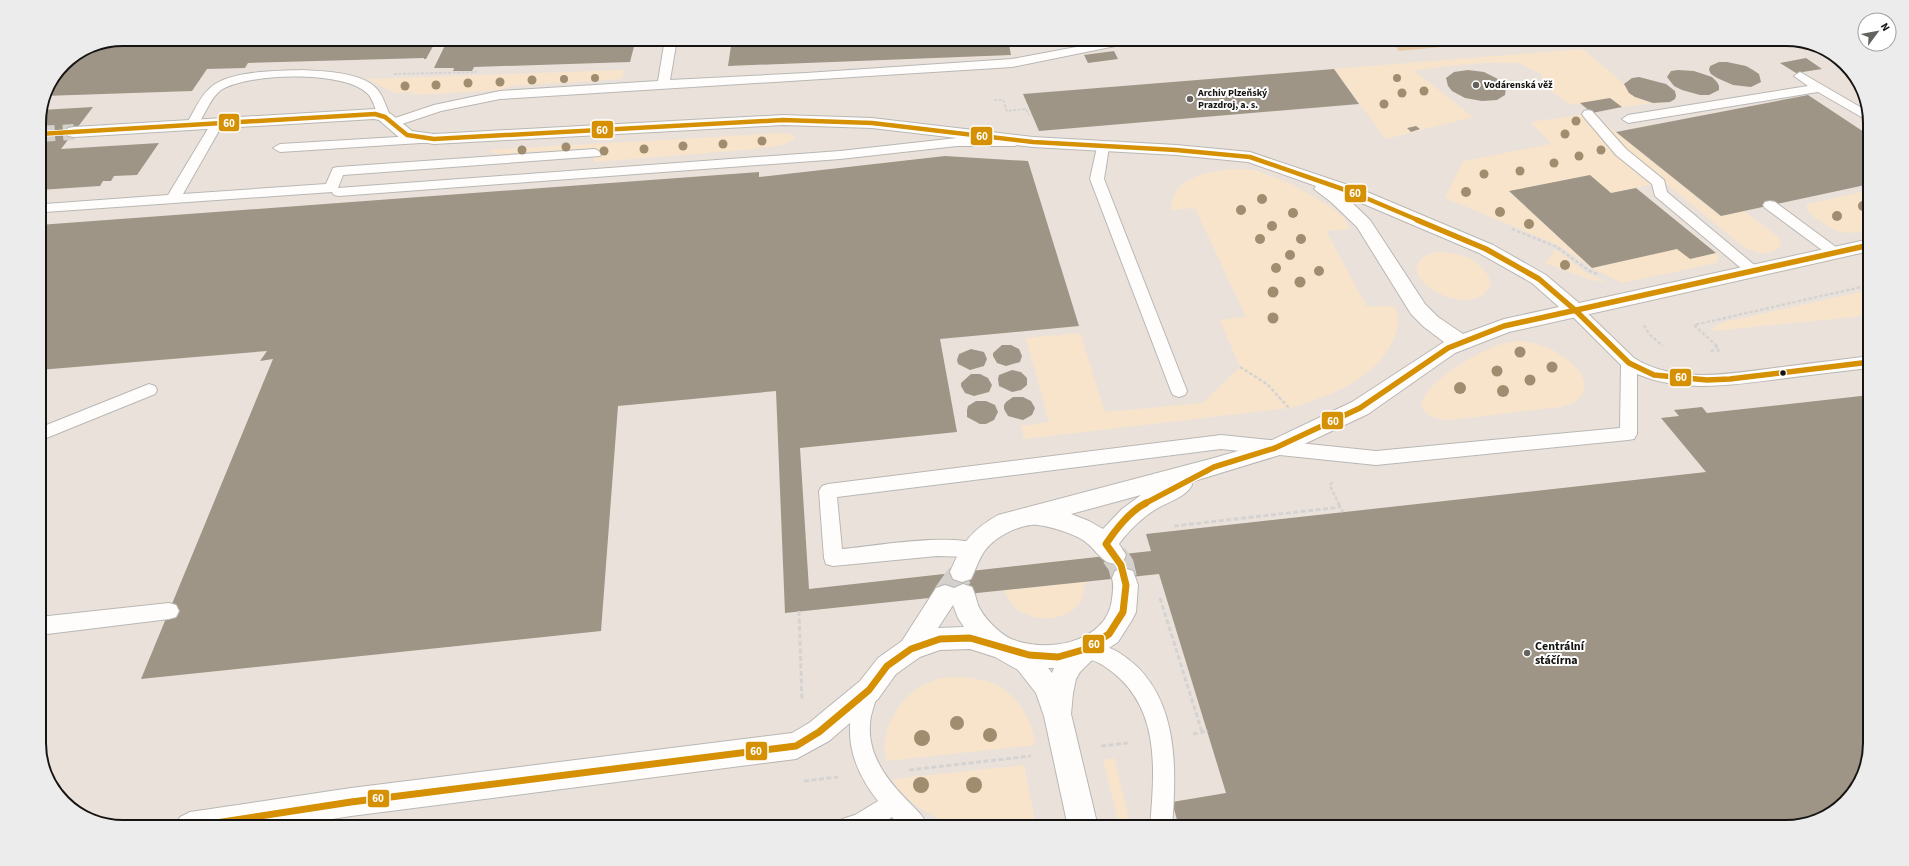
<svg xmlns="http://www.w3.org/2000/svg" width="1909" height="866" viewBox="0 0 1909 866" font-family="'Source Sans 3',sans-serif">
<rect width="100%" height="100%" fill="#f5f2ee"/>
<path fill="#eae2da" d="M123,39H1786L1818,46L1856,76L1870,118V743L1863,775L1833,813L1786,827H123L91,820L56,794L39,748V118L46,91L64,64L91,45Z"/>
<g fill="#f8e4cb">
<path d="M1583,49L1624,84L1629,93L1644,101L1653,103L1622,107L1610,98L1571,105L1548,89L1541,74L1519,63H1481L1413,70L1473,117L1386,139L1334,69Z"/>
<path d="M624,70L622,79L511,86L501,90L413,95L414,92L394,93L368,79Z"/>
<path d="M1592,113L1720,216L1744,211L1778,237L1781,244C1774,258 1756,253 1744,247L1625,150Z"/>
<path d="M1585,114L1654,184L1611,193L1590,175L1509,192L1592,268L1677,249L1690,259L1716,253L1718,255L1719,259L1716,263L1622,283L1592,268L1558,245L1445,198L1463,161L1552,144L1531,122Z"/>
<path d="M784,133L792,135L795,138L794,140L782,145L757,149L594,162L596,148L497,154L488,150Z"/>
<path d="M1233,169L1255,170L1291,184L1331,207L1344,218L1350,229L1326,231L1367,307L1394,306C1400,317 1399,323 1395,335C1380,378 1330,396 1290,408L1024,439L1021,426L1049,422L1026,338L1080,333L1105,412L1203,403L1240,367L1220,320L1246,317L1195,208L1171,210C1171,177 1207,172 1233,169Z"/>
<path d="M1870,190V229C1846,235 1839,235 1819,220C1813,217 1808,213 1806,207L1808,204Z"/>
<path d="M1555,249L1585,272L1606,282L1591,280L1545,263Z"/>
<path d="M1437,252C1460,252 1482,259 1491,282C1476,330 1374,268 1437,252Z"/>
<path d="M1870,290V321L1863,316L1712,331L1714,326L1724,322Z"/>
<path d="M1521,341C1536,343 1550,347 1562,356C1587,372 1597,398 1561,407C1533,410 1504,414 1476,417C1464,418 1448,422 1436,418C1390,403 1471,357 1486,350C1497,344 1509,342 1521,341Z"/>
<path d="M1085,582C1084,589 1084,596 1080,602C1067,622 1036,622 1018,610C1012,605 1008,597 1004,590Z"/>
<path d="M965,677C972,678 979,679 986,681C1014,689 1033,718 1035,745L887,761C886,755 884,748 885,742C888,712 913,683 943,678C950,677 958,677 965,677Z"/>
<path d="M1114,758L1131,827H1120L1103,760Z"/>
<path d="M1024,765L1036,827H952L915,805L897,788L893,779Z"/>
</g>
<path fill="#e6caa7" d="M1389,39H1528L1399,51Z"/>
<g fill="#9f9586">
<path d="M123,39H437L426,59H424V58L248,63L245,68L207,69L192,91L44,96L46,91L64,64L91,45Z"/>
<path d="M448,39H636L630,62L474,67L472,71H453L454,68H434Z"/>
<path d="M732,39H1008L1011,55L728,66Z"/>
<path d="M1114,51L1118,59L1088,63L1084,55Z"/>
<path d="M1806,58L1822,69L1796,73L1780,63Z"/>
<path d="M1727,62L1746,66L1753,70L1759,74L1761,82L1751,87L1733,85L1717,78L1711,74L1709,70L1710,66L1719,62Z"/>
<path d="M1334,69L1359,104L1039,131L1023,94Z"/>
<path d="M1468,70L1484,72L1498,79L1506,87L1505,95L1497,100L1482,101L1465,98L1452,91L1448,86L1446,78L1454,72Z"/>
<path d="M1678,70L1694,71L1712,77L1717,82L1719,86V90L1709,95H1700L1682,90L1674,86L1667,77L1671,71Z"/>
<path d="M1639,77L1666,84L1675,91L1676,96L1675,99L1670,102L1653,103L1635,97L1629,93L1624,84L1632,78Z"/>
<path d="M1808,95L1870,136V184L1721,216L1616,132Z"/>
<path d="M1610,98L1622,107L1592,113L1580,103Z"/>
<path d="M93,107L61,149L159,143L137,175L114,176L111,181H103L100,186L39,190V118L41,110Z"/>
<path d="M1416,126L1420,129L1411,132L1407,128Z"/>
<path d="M945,156L1028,161L1079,326L940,339L957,432L800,448L809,589L1151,551L1146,534L1706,472L1661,418L1679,416L1674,410L1702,407L1707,413L1870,395V743L1863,775L1833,813L1786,827H1179L1172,802L1226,793L1159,574L785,613L776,391L618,406L601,631L141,679L273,359L260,361L267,351L39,370V225L759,172V177Z"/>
<path d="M1590,175L1611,193L1636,188L1716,253L1690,259L1677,249L1592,268L1509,191Z"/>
<path d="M1002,345H1011L1019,349L1022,356L1020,362L1006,366L997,363L993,356V353Z"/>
<path d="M971,349L984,352L987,359L984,366L970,370L958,364L957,360L959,354Z"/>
<path d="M1012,370L1021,372L1027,378V385L1021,390L1012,392L999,386L998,379L999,375Z"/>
<path d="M971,374H980L988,378L992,385L989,392L974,396L965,393L961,386V383Z"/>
<path d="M1013,397H1023L1031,401L1035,408L1032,415L1023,420L1008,416L1004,409V405L1006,402Z"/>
<path d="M976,401H986L995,405L998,412L994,420L986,424H980L967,417V410L968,406Z"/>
</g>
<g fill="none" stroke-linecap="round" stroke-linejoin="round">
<path stroke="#d4d1cd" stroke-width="16" stroke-dasharray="16 8" stroke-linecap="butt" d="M39,134L74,132"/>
<g stroke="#d4d1cd" stroke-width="26" stroke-dasharray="26 13" stroke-linecap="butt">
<path d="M1114,555L1121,565L1124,578"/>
<path d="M945,596L962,572"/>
</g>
<defs>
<g id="lane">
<path d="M665,39H677L670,80L806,73L1012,59L1119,39H1141L1135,42L1012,67L500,99L441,111L393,127L387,123L389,120L434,105L500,91L658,81Z"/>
<path d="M1004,39H1030L1028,41L1004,43L1002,41Z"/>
<path d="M302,70C323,71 362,72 377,89C384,97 386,108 391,117L389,120H381C375,112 374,99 367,93C343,70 248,73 221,90C210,98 205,115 197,126H189L187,123C194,112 199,98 209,89C227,70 277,71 302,70Z"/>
<path d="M1800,72L1867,111L1870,122L1818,92L1628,123L1622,119L1628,115L1808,86L1794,76Z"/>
<path d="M1588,110L1592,111L1626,149L1664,180L1667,192L1758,268L1760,271L1758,274L1753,276L1748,274L1655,196L1652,184L1616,155L1584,117L1582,114L1584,111Z"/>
<path d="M218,118L224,122L183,194L326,184L333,168L338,167L595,149L602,153L600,156L343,175L338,188L840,151L957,138H1015L1021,142L1015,146H957L840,159L339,196L334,195L332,192L45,212L39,210L40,205L45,204L168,195L212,122Z"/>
<path d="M431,135L437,139L436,142L280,152L273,148L280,144Z"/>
<path d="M1103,143L1109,147L1104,179L1187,391L1185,395L1179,397L1173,395L1171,391L1090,179L1097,147Z"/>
<path d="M1770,201L1775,202L1840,250L1842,253L1840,256H1830L1765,208L1763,205L1765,202Z"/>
<path d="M1575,305L1580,306L1634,358C1676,385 1735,373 1782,367C1812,363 1841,360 1870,356V368C1840,371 1809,375 1779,379C1732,385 1682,393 1637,374V434L1634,439L1628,440L1376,465L1221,449L837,497L842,549C875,546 948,533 978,544L980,549L978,554L971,557L937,556L833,566L826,564L824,558L819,491L822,486L828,484L1221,435L1376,451L1620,428L1621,365L1570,314L1567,310L1570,306Z"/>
<path d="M149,384L155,386L157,390L155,394L39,441V428Z"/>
<path d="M169,603L176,605L179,611L176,617L169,619L39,635V617Z"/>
<path d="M1086,640C1096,644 1108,646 1118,652C1179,689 1177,765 1172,827H1150C1155,767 1161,703 1104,666C1097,661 1087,659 1079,655L1076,649L1079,643Z"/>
<path d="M868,683L875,685L878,692C876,700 873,708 871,716C865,748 882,774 903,796C912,806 923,814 928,827H901L892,817L877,827H839L842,819L855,815L878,801C849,764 841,728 861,685Z"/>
</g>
<g id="street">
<path d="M375,109L391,114L412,131L434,134L783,115L872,118L1033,137L1176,145L1250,152L1360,189L1493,245L1546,275L1579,303L1870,239V251L1509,332L1455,353L1368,414L1283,454L1191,482L1192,485C1186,497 1168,502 1156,509C1142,518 1129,530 1119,544L1126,555L1123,562C1103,569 1099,551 1083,540C1074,534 1042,523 1031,525C1015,527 997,536 986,549C979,558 976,569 971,579L962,582L953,579L950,572C962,544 970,531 998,515L1214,458L1268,442L1352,402L1444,342L1424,327L1411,314L1357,227L1331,202L1314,189L1316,186L1248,162L1176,155L1033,147L872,128L783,125L434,144L401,139L379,120L374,119L74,137L68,136L66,132L68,128L74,127ZM1345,196L1479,253L1532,283L1559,307L1504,319L1463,334L1438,317L1425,304L1370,220ZM1141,495L1122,509L1103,529L1089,521L1071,514Z"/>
<path d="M1124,568L1133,571L1138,585L1136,612L1132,620L1118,642L1095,657L1080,672L1076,679L1073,693L1071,714L1098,827H1068L1044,716L1036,693L1018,670L995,657L970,649L940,650L920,657L896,674L878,699L829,741L796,759L351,816L282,827H175L180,817L190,812L351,788L792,733L809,723L860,681L878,658L902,641L936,588L945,585L954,588L963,584L972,587C975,593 976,599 978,605C983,617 998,632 1009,638C1044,654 1107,644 1112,599C1113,592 1114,585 1112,578L1115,571ZM953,605L958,618L964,627L938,628ZM1048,668H1054L1052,673Z"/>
</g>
</defs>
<use href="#lane" stroke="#b9b7b4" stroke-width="2"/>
<use href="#street" stroke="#b9b7b4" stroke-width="2"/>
<g stroke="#d5d3d2" stroke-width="2" stroke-dasharray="3 1.5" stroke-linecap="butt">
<path d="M394,74L477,72"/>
<path d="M994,100H1003L1007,111L1026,109L1029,115"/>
</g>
<g stroke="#d5d3d2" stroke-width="2.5" stroke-dasharray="3.5 2" stroke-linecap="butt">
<path d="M1512,229L1557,247L1588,270L1599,275"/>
<path d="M1644,325L1649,334L1663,346"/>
<path d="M1717,346L1694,325L1870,285"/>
<path d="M1711,352L1717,346L1719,353"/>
<path d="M1240,367L1267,384L1289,408"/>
<path d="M1332,482L1330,486L1339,504"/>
</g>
<g stroke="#d5d3d2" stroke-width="3" stroke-dasharray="5 2.5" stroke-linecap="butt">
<path d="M1338,503L1343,512"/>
<path d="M1174,526L1341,507"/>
<path d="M1160,598L1202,732"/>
<path d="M799,611L802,701"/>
<path d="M1193,734L1208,731"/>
<path d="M1101,746L1128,743"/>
<path d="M909,770L1031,756"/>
<path d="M804,781L838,777"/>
</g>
<use href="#lane" fill="#fefdfc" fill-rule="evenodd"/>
<use href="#street" fill="#fefdfc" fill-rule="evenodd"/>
<defs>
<path id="bus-1-far2" d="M39,134L375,114L385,117L407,135L434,139L783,120L872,123L1033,142L1176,150L1250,157L1354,193L1420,221"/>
<g id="bus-1-far1">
<path d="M1417,220L1486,249L1539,279L1575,310L1629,363L1654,375L1707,380L1730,379L1870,362"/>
<path d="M1144,504L1214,467L1275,448L1360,408L1448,348L1504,326L1870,245"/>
</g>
<path id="bus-1" d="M190,827L351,802L796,746L819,732L869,690L887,666L911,649L940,639L970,638L1029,655L1058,657L1086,649L1109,634L1123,612L1126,585L1121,565L1106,544C1116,529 1130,511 1146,503"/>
</defs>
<use href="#bus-1-far2" stroke="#fff" stroke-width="6"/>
<use href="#bus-1-far1" stroke="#fff" stroke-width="8"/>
<use href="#bus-1" stroke="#fff" stroke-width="10"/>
<use href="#bus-1-far2" stroke="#d59003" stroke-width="4.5"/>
<use href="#bus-1-far1" stroke="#d59003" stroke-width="5.5"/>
<use href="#bus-1" stroke="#d59003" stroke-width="7"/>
</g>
<g fill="#a08d70">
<circle cx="595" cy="78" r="4"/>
<circle cx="1397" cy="78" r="4"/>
<circle cx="564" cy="79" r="4"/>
<circle cx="532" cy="80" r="4.5"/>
<circle cx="500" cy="82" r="4.5"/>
<circle cx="468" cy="83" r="4.5"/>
<circle cx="436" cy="85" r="4.5"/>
<circle cx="405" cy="86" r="4.5"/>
<circle cx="1424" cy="91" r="4.5"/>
<circle cx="1402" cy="93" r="4.5"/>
<circle cx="1384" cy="104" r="4.5"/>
<circle cx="1576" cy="121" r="4.5"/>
<circle cx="1565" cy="134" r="4.5"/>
<circle cx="762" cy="141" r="4.5"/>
<circle cx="723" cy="144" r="4.5"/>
<circle cx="683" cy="146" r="4.5"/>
<circle cx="566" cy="147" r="4.5"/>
<circle cx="644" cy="149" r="4.5"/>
<circle cx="522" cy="150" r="4.5"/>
<circle cx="1601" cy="150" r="4.5"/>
<circle cx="604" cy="151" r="4.5"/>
<circle cx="1579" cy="156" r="4.5"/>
<circle cx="1554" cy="163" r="4.5"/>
<circle cx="1520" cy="171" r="4.5"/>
<circle cx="1484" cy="174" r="4.5"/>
<circle cx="1466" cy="192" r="5"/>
<circle cx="1262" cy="199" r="5"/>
<circle cx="1863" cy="206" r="5"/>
<circle cx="1241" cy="210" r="5"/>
<circle cx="1500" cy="212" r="5"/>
<circle cx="1293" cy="213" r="5"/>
<circle cx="1837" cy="216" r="5"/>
<circle cx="1529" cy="224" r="5"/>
<circle cx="1272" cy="226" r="5"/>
<circle cx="1260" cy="239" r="5"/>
<circle cx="1301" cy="239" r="5"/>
<circle cx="1290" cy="255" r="5"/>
<circle cx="1565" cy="265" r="5"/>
<circle cx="1276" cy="268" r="5"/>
<circle cx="1319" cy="271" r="5"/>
<circle cx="1300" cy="282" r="5.5"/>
<circle cx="1273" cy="292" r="5.5"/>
<circle cx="1273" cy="318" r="5.5"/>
<circle cx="1520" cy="352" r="5.5"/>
<circle cx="1552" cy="367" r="5.5"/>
<circle cx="1497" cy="371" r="5.5"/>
<circle cx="1530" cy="380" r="5.5"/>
<circle cx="1460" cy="388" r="6"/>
<circle cx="1503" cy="391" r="6"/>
<circle cx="957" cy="723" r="7"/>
<circle cx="990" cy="735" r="7"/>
<circle cx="922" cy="738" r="8"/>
<circle cx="921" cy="785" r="8"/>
<circle cx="974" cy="785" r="8"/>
</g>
<g fill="#64625f" stroke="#fff" stroke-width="1.5">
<circle cx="1476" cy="85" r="4"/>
<circle cx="1190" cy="99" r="4"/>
<circle cx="1527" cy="653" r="4"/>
</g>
<circle fill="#161412" stroke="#fff" stroke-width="1.5" cx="1783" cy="373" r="3.5"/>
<g text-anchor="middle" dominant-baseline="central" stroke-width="4" stroke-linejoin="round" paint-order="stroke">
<g font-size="10" font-weight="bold" fill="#161412" stroke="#fff" text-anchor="start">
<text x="1484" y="85">Vodárenská věž</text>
<text x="1198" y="93">Archiv Plzeňský<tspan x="1198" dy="12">Prazdroj, a. s.</tspan></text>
</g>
<g font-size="12" font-weight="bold" fill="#161412" stroke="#fff" text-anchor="start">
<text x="1535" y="646">Centrální<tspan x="1535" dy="14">stáčírna</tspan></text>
</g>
</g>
<path d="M0 0H1909V866H0ZM123 46H1786A77 77 0 0 1 1863 123V743A77 77 0 0 1 1786 820H123A77 77 0 0 1 46 743V123A77 77 0 0 1 123 46Z" fill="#ececec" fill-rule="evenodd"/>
<path fill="none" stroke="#161412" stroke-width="2" d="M123 46H1786A77 77 0 0 1 1863 123V743A77 77 0 0 1 1786 820H123A77 77 0 0 1 46 743V123A77 77 0 0 1 123 46Z"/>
<g stroke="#fff" stroke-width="1.5">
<rect x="218" y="113" width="22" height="19" rx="4" fill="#d59003"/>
<rect x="591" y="120" width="23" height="19" rx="4" fill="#d59003"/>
<rect x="970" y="126" width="23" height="20" rx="4" fill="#d59003"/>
<rect x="1344" y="184" width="23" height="19" rx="4" fill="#d59003"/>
<rect x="1669" y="368" width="23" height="19" rx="4" fill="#d59003"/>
<rect x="1321" y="411" width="23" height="19" rx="4" fill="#d59003"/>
<rect x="1082" y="634" width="23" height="20" rx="4" fill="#d59003"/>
<rect x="745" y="741" width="23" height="20" rx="4" fill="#d59003"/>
<rect x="367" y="789" width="23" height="19" rx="4" fill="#d59003"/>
</g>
<g font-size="11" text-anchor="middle" font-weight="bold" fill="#fff">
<text x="229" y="127">60</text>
<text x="602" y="134">60</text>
<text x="982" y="140">60</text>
<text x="1355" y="197">60</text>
<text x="1681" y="381">60</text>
<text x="1333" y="425">60</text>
<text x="1094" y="648">60</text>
<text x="756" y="755">60</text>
<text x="378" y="802">60</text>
</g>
<g transform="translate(1877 32) rotate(58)"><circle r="19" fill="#ffffff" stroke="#a2a1a0"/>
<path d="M0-3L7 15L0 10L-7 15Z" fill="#64625f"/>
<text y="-6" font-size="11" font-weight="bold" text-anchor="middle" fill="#161412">N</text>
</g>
</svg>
